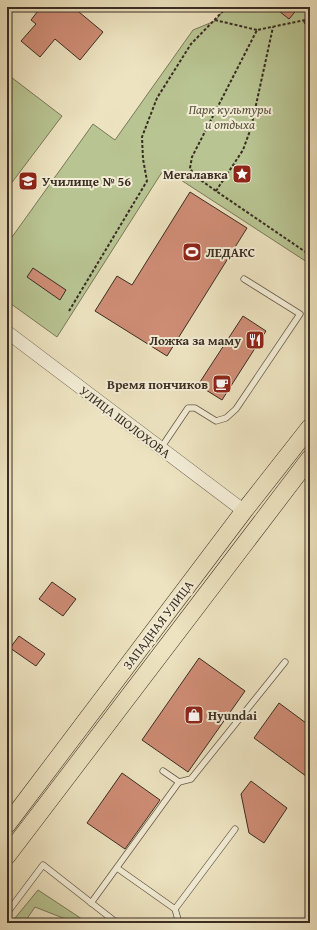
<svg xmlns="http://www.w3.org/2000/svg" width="317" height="930" viewBox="0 0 317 930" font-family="'Gentium Book Plus',serif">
<rect width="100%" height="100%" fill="#ede3c0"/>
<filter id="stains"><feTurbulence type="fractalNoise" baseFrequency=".005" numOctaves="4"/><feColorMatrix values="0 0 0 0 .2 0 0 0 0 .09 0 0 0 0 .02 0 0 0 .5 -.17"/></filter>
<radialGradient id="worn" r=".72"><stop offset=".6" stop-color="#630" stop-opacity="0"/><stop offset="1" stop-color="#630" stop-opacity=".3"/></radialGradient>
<g fill="#b8c492" stroke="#79785a">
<path d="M226,7H310V264L164,169L57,337L7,301V244L93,124L115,140L193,30L215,21Z"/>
<path d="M7,74L62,116L7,189Z"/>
<path d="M38,890L88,923H71L63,918L35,907L24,923H11Z"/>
</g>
<g fill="#cf8d76" stroke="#3a2d22">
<path d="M41,7H73L103,32L80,60L55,39L40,57L21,41L36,24L31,20Z"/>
<path d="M274,7H299L289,19Z"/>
<path d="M190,192L247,228L167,356L95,311L117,276L132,285Z"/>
<path d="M33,268L66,290L60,300L27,277Z"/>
<path d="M243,316L266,331L222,400L198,385Z"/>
<path d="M52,582L76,599L63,616L39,599Z"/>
<path d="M19,636L45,654L36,666L10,648Z"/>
<path d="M199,658L245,691L188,772L142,740Z"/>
<path d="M279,703L310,726V779L254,738Z"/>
<path d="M122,773L160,800L125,849L87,823Z"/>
<path d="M251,781L287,808L264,843L249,833L241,794Z"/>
</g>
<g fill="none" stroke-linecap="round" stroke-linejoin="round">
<defs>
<g id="service">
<path d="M161,448L188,408H195L216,421L226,418L236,409L300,314L244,279"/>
<path d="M179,782L191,779L285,662"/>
<path d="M117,868L175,909L235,829"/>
<path d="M91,903L179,782L163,771"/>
<path d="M175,909L179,923"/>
<path d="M7,913L43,865L117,923"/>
</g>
<path id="tertiary" d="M7,332L244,511"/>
<g id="primary">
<path d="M7,825L244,511L310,427"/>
<path d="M7,856L310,458"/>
</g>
</defs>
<use href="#service" stroke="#675a4a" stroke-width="7"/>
<use href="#tertiary" stroke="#675a4a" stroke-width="14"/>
<use href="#primary" stroke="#3a2d22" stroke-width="18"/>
<g stroke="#3a2d22" stroke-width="2" stroke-dasharray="3 2" stroke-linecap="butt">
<path d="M310,19L257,30L192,157L190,168L195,176L216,191L310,255"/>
<path d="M215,20L257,30"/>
<path d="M304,21L310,33"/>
<path d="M216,191L243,150L251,128L273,27"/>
<path d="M69,311L147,181L143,159L142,137L157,98L191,44L227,7"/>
</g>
<use href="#service" stroke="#f3edd6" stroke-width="5.5"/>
<use href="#tertiary" stroke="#f3edd6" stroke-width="13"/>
<use href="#primary" stroke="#ede3c0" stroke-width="17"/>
</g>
<defs>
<symbol id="sight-square" viewBox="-11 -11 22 22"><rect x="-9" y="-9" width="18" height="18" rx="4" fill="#8f2418" stroke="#f3edd6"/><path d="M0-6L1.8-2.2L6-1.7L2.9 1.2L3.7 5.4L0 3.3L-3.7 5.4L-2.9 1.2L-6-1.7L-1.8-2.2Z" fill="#fff"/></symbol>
<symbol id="university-square" viewBox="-11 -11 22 22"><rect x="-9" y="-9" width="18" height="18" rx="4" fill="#8f2418" stroke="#f3edd6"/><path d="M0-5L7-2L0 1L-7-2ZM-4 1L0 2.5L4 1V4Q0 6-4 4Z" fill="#fff"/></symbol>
<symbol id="stadium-square" viewBox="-11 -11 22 22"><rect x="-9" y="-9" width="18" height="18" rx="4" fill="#8f2418" stroke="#f3edd6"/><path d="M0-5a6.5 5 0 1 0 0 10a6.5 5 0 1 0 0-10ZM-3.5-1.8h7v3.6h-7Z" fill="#fff"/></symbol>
<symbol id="restaurant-square" viewBox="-11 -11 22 22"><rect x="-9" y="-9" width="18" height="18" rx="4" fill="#8f2418" stroke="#f3edd6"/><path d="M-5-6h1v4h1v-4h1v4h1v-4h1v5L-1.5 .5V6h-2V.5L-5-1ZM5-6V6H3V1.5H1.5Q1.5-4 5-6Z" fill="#fff"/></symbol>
<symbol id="cafe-square" viewBox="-11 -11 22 22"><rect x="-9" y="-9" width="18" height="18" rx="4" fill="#8f2418" stroke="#f3edd6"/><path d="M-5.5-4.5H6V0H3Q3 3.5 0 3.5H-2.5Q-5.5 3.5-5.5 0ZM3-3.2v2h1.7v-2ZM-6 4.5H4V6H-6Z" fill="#fff"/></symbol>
<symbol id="shop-square" viewBox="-11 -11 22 22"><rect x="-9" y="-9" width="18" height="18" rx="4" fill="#8f2418" stroke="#f3edd6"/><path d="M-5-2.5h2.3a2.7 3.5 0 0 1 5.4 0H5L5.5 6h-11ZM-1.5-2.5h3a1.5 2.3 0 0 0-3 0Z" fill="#fff"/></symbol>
</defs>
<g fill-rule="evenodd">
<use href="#sight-square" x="231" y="163" width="22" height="22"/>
<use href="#university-square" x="17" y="170" width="22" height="22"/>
<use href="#stadium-square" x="181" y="241" width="22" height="22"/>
<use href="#restaurant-square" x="244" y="329" width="22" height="22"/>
<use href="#cafe-square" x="211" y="373" width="22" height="22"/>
<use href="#shop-square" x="183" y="704" width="22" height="22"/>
</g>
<g text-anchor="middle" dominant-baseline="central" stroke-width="4" stroke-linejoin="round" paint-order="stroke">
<g font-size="13" font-style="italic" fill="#5a533e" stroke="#f3edd6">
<text x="230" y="109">Парк культуры<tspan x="230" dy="15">и отдыха</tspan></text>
</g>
<g font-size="13" font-weight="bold" fill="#3a2d22" stroke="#f3edd6" text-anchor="end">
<text x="228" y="174">Мегалавка</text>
<text x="42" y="181" text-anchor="start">Училище № 56</text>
<text x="206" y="252" text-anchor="start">ЛЕДАКС</text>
<text x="241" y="340">Ложка за маму</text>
<text x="208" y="384">Время пончиков</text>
<text x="208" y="715" text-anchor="start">Hyundai</text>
</g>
<g font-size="13" fill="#3a2d22" stroke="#f3edd6">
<text transform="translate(125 422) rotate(37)">УЛИЦА ШОЛОХОВА</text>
<text transform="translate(158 625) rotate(-53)">ЗАПАДНАЯ УЛИЦА</text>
</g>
</g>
<rect width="317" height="930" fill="none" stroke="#ede3c0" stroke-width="24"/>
<rect x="8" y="8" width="301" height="914" fill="none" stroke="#3a2d22" stroke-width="2"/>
<rect x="12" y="12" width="293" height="906" fill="none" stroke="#3a2d22"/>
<rect width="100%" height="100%" filter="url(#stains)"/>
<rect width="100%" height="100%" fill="url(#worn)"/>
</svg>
